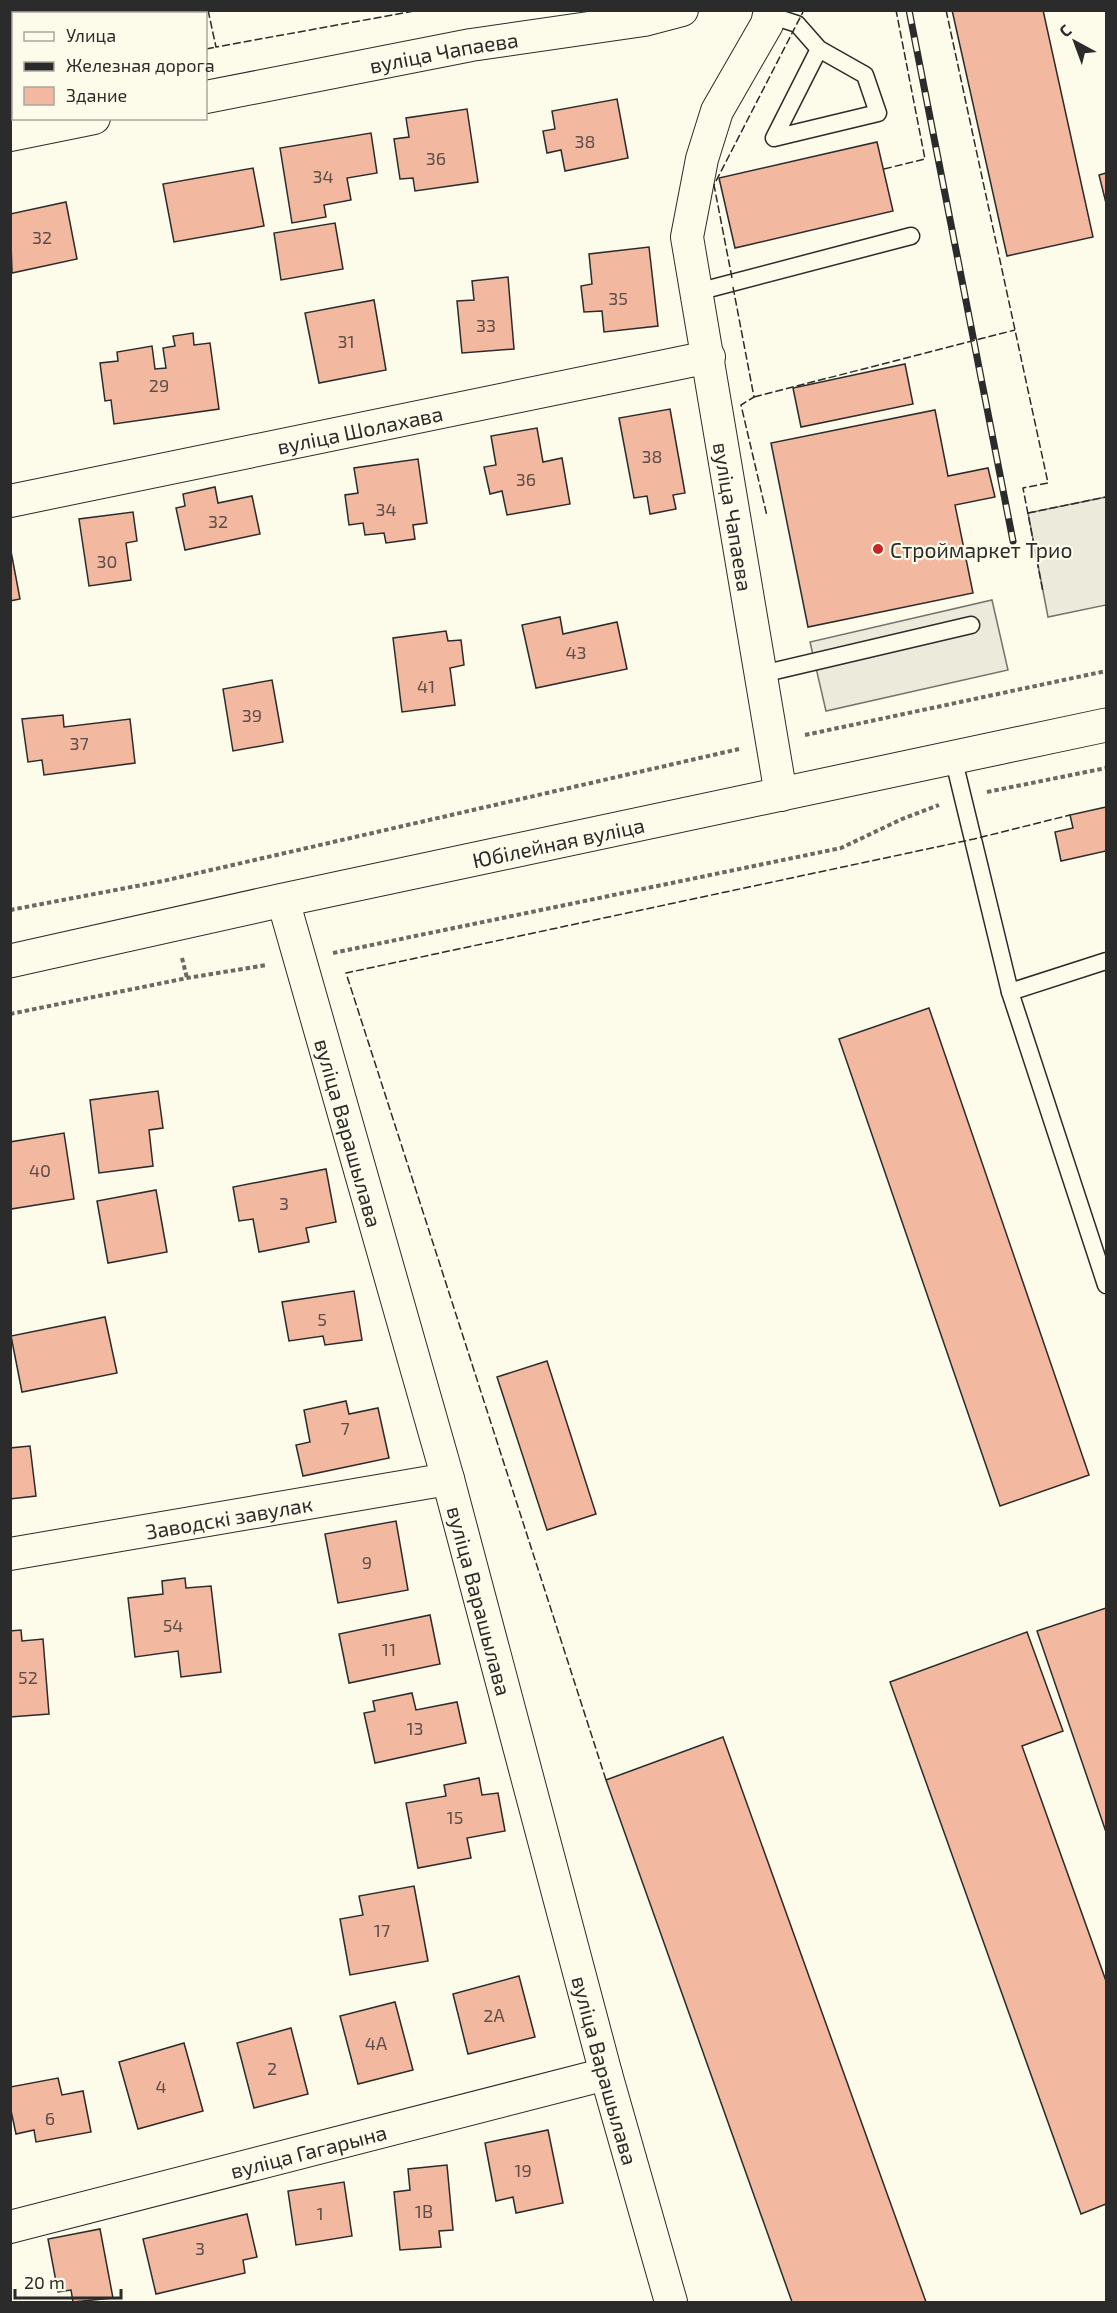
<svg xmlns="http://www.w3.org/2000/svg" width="1117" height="2313" viewBox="0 0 1117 2313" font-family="'Exo 2',sans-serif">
<rect width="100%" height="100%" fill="#fdfbea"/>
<g fill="#eceadb" stroke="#74746e" stroke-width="1.5">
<path d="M1106,497V605L1048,617L1028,513Z"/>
<path d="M992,600L1008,670L826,711L810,642Z"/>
</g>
<g fill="#f2b8a0" stroke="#2b2b2b" stroke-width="1.5">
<path d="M127,10H203L204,14H127Z"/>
<path d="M952,10H1043L1093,237L1007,256Z"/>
<path d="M617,99L628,158L565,171L561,150L547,153L543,131L555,129L552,111Z"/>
<path d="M467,109L478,182L415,191L413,178L400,179L394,139L409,137L406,118Z"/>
<path d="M371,133L377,173L347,178L351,200L324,205L326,217L292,223L280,148Z"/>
<path d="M877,142L893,211L735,248L719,178Z"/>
<path d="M253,168L264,226L174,242L163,184Z"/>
<path d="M1106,173V203L1099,175Z"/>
<path d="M66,202L77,259L12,273L10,214Z"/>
<path d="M335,223L343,269L281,280L274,233Z"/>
<path d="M649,247L658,326L604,332L602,311L584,312L581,286L592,284L589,254Z"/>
<path d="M508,277L514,349L462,353L457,301L474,300L472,281Z"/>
<path d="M374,300L386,370L319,383L305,313Z"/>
<path d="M193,333L194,345L210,343L219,409L114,424L111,400L105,401L100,363L118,361L117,352L152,346L155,369L166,368L163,348L175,346L173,336Z"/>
<path d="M905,364L913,404L801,427L793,388Z"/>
<path d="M670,409L685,493L673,495L676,509L650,514L647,496L634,498L619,418Z"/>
<path d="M935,410L948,476L988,468L995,497L955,505L973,593L808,627L771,443Z"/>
<path d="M537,428L543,462L562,458L570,504L507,515L502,491L490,494L484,467L496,465L491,436Z"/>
<path d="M418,459L427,523L413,525L415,539L386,543L384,533L365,535L363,523L349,525L345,495L358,493L354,468Z"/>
<path d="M215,487L218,503L252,496L260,534L185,550L176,508L185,506L183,494Z"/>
<path d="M133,512L137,541L126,543L131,580L89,586L79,519Z"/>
<path d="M10,546L20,599L10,601Z"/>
<path d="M560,617L563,634L617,622L627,669L536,688L522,625Z"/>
<path d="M446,631L448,641L461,640L464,665L450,668L455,705L402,712L393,638Z"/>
<path d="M272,680L283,742L233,751L223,689Z"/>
<path d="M63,715L64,727L130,719L135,763L44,775L42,760L28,762L22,719Z"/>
<path d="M1106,807V851L1061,861L1055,832L1073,828L1070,815Z"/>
<path d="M929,1008L1089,1475L1000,1506L839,1039Z"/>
<path d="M158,1091L163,1128L149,1130L153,1166L99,1173L90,1100Z"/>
<path d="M64,1133L74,1199L11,1209L10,1142Z"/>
<path d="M326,1169L336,1222L306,1228L309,1242L259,1252L253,1219L239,1221L233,1187Z"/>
<path d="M156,1190L167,1252L108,1263L97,1201Z"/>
<path d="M354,1291L362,1340L325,1345L323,1336L289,1341L282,1302Z"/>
<path d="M105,1317L117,1373L22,1392L11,1336Z"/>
<path d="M547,1361L596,1514L547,1530L497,1377Z"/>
<path d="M346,1401L349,1414L378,1408L389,1458L303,1476L296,1445L310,1442L304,1410Z"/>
<path d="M30,1446L36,1496L10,1499V1448Z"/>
<path d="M396,1521L408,1590L338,1603L325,1534Z"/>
<path d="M185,1578L186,1588L211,1586L221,1672L181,1677L178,1651L135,1657L128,1598L163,1594L162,1581Z"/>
<path d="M1106,1608V1832L1037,1631Z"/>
<path d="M430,1615L440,1664L349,1683L339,1634Z"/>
<path d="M21,1630L22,1641L43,1639L49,1714L10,1717V1631Z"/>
<path d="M1027,1632L1063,1731L1022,1746L1106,1981V2204L1081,2214L890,1682Z"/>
<path d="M412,1693L416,1710L457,1702L466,1743L375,1763L364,1713L375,1711L373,1701Z"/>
<path d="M723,1737L926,2302H792L606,1780Z"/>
<path d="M479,1778L482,1795L498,1793L505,1831L467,1838L471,1858L418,1868L406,1803L446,1796L444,1785Z"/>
<path d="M414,1886L428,1961L350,1975L340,1919L363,1915L359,1896Z"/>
<path d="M519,1976L535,2037L468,2054L453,1994Z"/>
<path d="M395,2002L413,2070L358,2084L340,2016Z"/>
<path d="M291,2028L308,2094L254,2108L237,2043Z"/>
<path d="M184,2043L203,2111L138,2129L119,2062Z"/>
<path d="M58,2078L62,2095L83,2091L91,2132L36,2142L34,2130L16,2134L10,2106V2087Z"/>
<path d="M548,2130L563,2203L516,2213L513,2197L496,2201L485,2143Z"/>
<path d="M447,2165L453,2230L439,2231L441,2247L400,2250L394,2192L410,2190L408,2169Z"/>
<path d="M344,2182L352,2236L296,2245L288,2191Z"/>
<path d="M247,2214L257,2257L243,2260L245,2273L156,2294L143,2239Z"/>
<path d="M100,2229L113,2298L73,2302L71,2290L58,2292L48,2239Z"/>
</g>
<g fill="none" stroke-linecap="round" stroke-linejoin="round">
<defs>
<g id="service">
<path d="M85,10L86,14"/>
<path d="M769,15L797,24L819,49L774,138L878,113L865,75L819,49"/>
<path d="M697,292L911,236"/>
<path d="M762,674L971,625"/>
<path d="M953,757L1010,992L1106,1285"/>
<path d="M1010,992L1106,961"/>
</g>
<g id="minor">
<path id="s1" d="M770,10L767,24L717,111L702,159L687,237L781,795"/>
<path id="s2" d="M206,97L471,45L644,20L682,10"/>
<path d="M10,135L94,118"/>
<path id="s3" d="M10,501L709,357"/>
<path id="s4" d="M283,900L448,1479L606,2074L671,2302"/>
<path id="s5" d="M10,1554L448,1479"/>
<path id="s6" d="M10,2227L606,2074"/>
</g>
<g id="primary">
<path id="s7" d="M10,961L283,900L1106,725"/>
</g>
</defs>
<use href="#service" stroke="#2b2b2b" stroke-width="19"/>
<use href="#minor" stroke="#2b2b2b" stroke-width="34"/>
<use href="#primary" stroke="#2b2b2b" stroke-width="35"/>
<g stroke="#6a6964" stroke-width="4" stroke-dasharray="4.5 3" stroke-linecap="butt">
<path d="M805,735L1106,671"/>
<path d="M987,792L1106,768"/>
<path d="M10,910L163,881L739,749"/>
<path d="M333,953L841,848L902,819L939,805"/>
<path d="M182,958L187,978"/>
<path d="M10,1014L187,978L267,965"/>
</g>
<use href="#service" stroke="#fdfbea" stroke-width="16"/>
<use href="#minor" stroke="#fdfbea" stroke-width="32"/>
<use href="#primary" stroke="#fdfbea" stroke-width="33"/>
<defs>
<path id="rail" d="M909,10L1013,541"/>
</defs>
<use href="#rail" stroke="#2b2b2b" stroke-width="7"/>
<use href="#rail" stroke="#fdfbea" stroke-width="4.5" stroke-dasharray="14" stroke-linecap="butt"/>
<g stroke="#2b2b2b" stroke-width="1.5" stroke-dasharray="8 3" stroke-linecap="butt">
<path d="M208,10L216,47L420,10"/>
<path d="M946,10L1048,483L1023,488L1043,592"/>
<path d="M206,49L216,47"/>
<path d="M10,84L14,83"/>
<path d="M884,169L925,159L896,10"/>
<path d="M732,278L714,185L804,10"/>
<path d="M733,287L754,397L741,405L767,516"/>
<path d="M754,397L1015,330"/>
<path d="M1028,513L1106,497"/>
<path d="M606,1780L346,973L974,839L1070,815"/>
</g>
</g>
<circle fill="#c62828" stroke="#fdfbea" stroke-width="2" cx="878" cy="549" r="6"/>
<g text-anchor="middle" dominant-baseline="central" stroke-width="4.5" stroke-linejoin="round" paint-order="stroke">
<g font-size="18" fill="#5d4e48">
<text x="585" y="141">38</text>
<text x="436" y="158">36</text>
<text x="323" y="176">34</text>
<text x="42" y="237">32</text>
<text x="618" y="298">35</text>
<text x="486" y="325">33</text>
<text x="346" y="341">31</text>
<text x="159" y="385">29</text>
<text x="652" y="456">38</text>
<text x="526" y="479">36</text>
<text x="386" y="509">34</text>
<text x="218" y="521">32</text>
<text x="107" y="561">30</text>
<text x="576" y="652">43</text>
<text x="426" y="686">41</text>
<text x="252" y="715">39</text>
<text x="79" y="743">37</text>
<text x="40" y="1170">40</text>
<text x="284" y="1203">3</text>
<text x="322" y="1319">5</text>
<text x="345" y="1428">7</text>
<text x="367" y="1562">9</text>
<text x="173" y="1625">54</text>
<text x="389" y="1649">11</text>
<text x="28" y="1677">52</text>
<text x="415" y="1728">13</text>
<text x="455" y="1817">15</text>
<text x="382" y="1930">17</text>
<text x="494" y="2015">2А</text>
<text x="376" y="2043">4А</text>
<text x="272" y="2068">2</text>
<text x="161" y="2086">4</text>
<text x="50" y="2118">6</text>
<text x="523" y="2170">19</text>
<text x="424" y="2211">1В</text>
<text x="320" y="2213">1</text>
<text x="200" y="2248">3</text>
</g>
<g font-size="21" fill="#2b2b2b" stroke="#fdfbea">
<text stroke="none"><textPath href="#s2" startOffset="242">вуліца Чапаева</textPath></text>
<text stroke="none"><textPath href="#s3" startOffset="357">вуліца Шолахава</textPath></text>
<text stroke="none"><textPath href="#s1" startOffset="528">вуліца Чапаева</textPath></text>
<text stroke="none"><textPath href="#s7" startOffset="561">Юбілейная вуліца</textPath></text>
<text stroke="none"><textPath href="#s4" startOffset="242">вуліца Варашылава</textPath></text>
<text stroke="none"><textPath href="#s5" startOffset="222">Заводскі завулак</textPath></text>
<text stroke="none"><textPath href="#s4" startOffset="728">вуліца Варашылава</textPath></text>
<text stroke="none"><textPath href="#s4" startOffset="1214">вуліца Варашылава</textPath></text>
<text stroke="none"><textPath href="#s6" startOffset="308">вуліца Гагарына</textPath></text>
</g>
<g font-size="21" fill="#2b2b2b" stroke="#fdfbea" text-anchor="start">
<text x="890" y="549">Строймаркет Трио</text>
</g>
</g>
<rect width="1117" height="2313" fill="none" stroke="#2b2b2b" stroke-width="24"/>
<rect x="12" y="12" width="195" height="108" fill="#fdfbea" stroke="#a9a89e" stroke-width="1.5"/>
<rect x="24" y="32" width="30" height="9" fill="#fdfbea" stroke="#a9a89e" stroke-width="1.5"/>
<text x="66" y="42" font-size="18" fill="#2b2b2b">Улица</text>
<rect x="24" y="62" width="30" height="9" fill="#2b2b2b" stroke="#a9a89e" stroke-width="1.5"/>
<text x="66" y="72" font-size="18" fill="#2b2b2b">Железная дорога</text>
<rect x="24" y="87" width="30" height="18" fill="#f2b8a0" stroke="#a9a89e" stroke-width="1.5"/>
<text x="66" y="102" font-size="18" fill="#2b2b2b">Здание</text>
<g transform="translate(1075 42) rotate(319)" stroke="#fdfbea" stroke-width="4.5" paint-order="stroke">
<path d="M0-4.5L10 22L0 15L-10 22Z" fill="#2b2b2b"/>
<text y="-9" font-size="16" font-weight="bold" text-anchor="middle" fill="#2b2b2b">С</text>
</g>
<path d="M15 2289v9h106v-9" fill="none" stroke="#2b2b2b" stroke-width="3"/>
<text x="24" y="2289" font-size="18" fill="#2b2b2b" stroke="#fdfbea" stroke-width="4.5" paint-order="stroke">20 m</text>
</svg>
